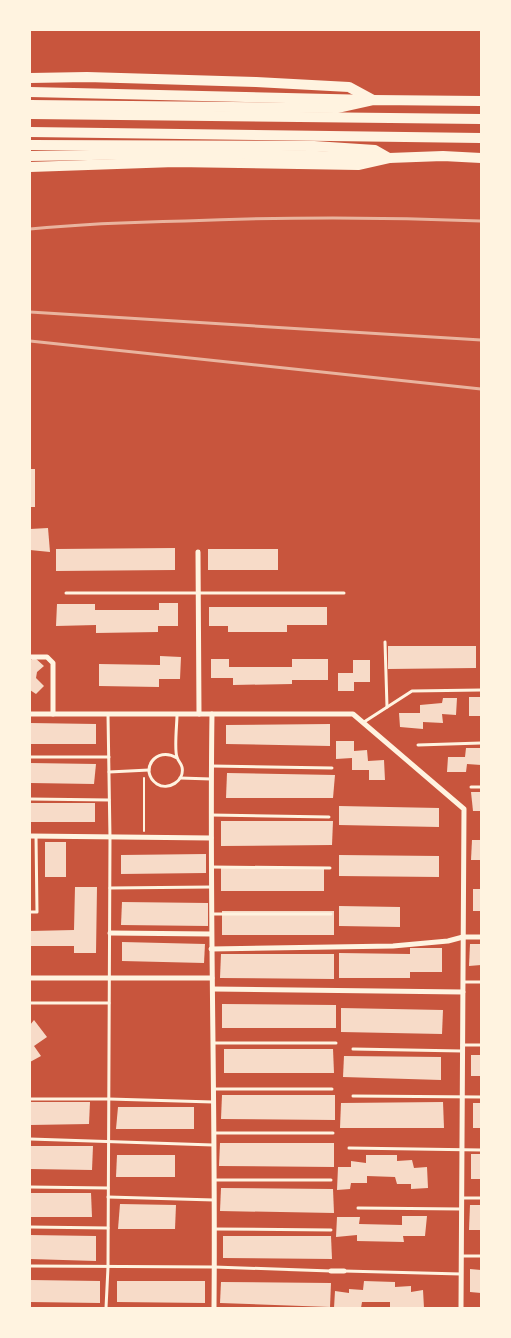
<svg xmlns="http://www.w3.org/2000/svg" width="511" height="1338" viewBox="0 0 511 1338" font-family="Jost,sans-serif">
<rect width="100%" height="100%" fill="#c8553d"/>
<g fill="#f7dbc8">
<rect x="30" y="469" width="5" height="38"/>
<path d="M48,528L50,552L30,550V529Z"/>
<path d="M175,548V570L56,571V549Z"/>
<rect x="208" y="549" width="70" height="21"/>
<path d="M159,603H178V626H158V632L96,633V625L56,626L57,604H95V610H159Z"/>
<path d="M209,607H327V625H287V632H228V626H209Z"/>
<path d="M388,646H476V668L388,669Z"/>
<path d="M160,656L181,657L180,679H159V687L99,686V664L160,665Z"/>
<path d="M34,657L44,666L37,672L36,678L44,686L36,694L30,690V661Z"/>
<path d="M211,659H229V667H292V659H328V680H292V684L233,685V678H211Z"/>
<path d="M353,660H370V682H354V691H338V673H353Z"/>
<rect x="469" y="697" width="12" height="19"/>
<path d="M443,698H457L456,715L442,714L443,723L423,722V729L400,727L399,713H420V705L442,703Z"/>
<path d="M30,723L96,724V744H30Z"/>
<path d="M330,724V746L226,744V725Z"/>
<path d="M336,741H354V751L367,750L368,761L384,760L385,780H369V770H352V758L336,759Z"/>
<path d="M466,748H481V765L467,764L466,772H447L448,757H465Z"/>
<path d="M30,763L96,764L94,784L30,783Z"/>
<path d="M227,773L335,775L333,798H226Z"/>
<path d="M471,792H481V811H473Z"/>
<rect x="30" y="803" width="65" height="19"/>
<path d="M339,806L439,808V827L339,825Z"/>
<path d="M221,821H333L332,845L221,846Z"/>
<path d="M472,840H481V860H471Z"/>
<rect x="45" y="842" width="21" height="35"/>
<path d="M206,854V873L121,874V855Z"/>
<path d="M339,855L439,856V877L339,876Z"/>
<rect x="221" y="867" width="103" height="24"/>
<path d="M75,887H97L96,953H74V946H30V931L74,930Z"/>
<rect x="473" y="889" width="8" height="22"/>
<path d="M122,902L208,903V926L121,925Z"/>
<path d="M339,906L400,907V927L339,926Z"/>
<rect x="222" y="911" width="112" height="24"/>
<path d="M122,942L205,944L204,963L122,961Z"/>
<path d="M470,944H481V965L469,966Z"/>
<path d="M410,948H442V972H410V978H339V953L410,954Z"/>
<path d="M221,954H334V979L220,978Z"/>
<path d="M222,1004L336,1005V1028H222Z"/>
<path d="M341,1008L443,1010L442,1034L341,1032Z"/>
<path d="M34,1020L47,1037L34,1046L41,1056L30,1062V1025Z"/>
<path d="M224,1049H333L334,1073H224Z"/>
<rect x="471" y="1055" width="10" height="21"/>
<path d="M344,1056L441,1057V1080L343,1077Z"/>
<path d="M222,1095H335V1120L221,1119Z"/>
<path d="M30,1102H90L89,1124L30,1125Z"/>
<path d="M443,1102L444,1128H340L341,1103Z"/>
<rect x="473" y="1103" width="8" height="25"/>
<path d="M118,1107H194V1129H116Z"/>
<path d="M220,1143H334V1167L219,1166Z"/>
<path d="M30,1146H93L92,1170L30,1169Z"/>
<rect x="471" y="1154" width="10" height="25"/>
<path d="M117,1155H175V1177H116Z"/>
<path d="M366,1155H397V1161L412,1160L414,1168L427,1167L428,1188L411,1189V1184H397L395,1177L367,1176V1183H351L350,1189L337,1190L338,1167H351V1161L366,1163Z"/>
<path d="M221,1188L333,1189L334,1213L220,1211Z"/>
<path d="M30,1193H91L92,1217H30Z"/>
<path d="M120,1204L176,1205L175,1229H118Z"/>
<path d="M470,1205H481V1230H469Z"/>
<path d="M402,1216H427L425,1236H403L404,1242L357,1241V1235L336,1237L337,1217H360L359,1224L402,1225Z"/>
<path d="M30,1235L96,1236V1261L30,1259Z"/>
<path d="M223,1236H331L332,1259L223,1258Z"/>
<path d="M470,1269L481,1270V1293L470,1292Z"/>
<path d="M30,1280L100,1281V1303L30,1302Z"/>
<path d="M117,1281H205V1303L117,1302Z"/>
<path d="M364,1281L395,1282V1287L411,1286V1292L423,1290L424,1308L390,1307V1302H362L361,1308H334L335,1291L349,1293V1289L363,1290Z"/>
<path d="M221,1282L331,1283L330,1307L220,1303Z"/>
</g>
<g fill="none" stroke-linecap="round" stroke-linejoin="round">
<path stroke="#fff3e0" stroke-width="2" d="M144,778V831"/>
<g stroke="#fff3e0" stroke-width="3">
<path d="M66,593H344"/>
<path d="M385,642L387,707"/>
<path d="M364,722L412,691L481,690"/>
<path d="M418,745L481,743"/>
<path d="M30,757H109"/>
<path d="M177,758C156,745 138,771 157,784C168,791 185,781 182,767C181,763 178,761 177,757C174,750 177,724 177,715"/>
<path d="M212,766L332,768"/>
<path d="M109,772L149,770"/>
<path d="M180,778L211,779"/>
<path d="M471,787H481"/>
<path d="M30,799L109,800"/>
<path d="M211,815L329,817"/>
<path d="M211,867L330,868"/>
<path d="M110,888L211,887"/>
<path d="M30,912H37L36,836"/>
<path d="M212,914H331"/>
<path d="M463,982H481"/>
<path d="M30,1003H109"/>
<path d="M213,1043H336"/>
<path d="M462,1045H481"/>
<path d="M353,1049L462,1051"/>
<path d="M213,1089H332"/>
<path d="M353,1096L481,1097"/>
<path d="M30,1099H109L213,1102"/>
<path d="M214,1133H333"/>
<path d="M30,1139L213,1145"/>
<path d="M349,1148L481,1150"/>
<path d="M214,1180H331"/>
<path d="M30,1187L108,1188"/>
<path d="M108,1197L214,1200"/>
<path d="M462,1198H481"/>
<path d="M358,1208L461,1209"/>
<path d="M30,1227L108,1228"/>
<path d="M214,1229L331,1230"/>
<path d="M462,1256H481"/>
<path d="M30,1266L214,1267L331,1271"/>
<path d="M344,1271L461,1274"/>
<path d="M106,1308L108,1267L110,837L108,715"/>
</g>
<g stroke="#fff3e0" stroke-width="5">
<path d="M198,552L199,714"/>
<path d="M30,657H47L53,663V714"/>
<path d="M30,714H353L464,809L461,1308"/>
<path d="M212,714C209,912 216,1110 214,1308"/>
<path d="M30,836L211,838"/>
<path d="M110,933L211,934"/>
<path d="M211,949L393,946L448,941L463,937H481"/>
<path d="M30,978H212"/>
<path d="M213,989L463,992"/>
<path d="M331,1271H344"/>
</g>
<g stroke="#fff3e0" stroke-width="10">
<path d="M30,78L87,77L256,82L349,87L373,100"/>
<path d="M30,105L337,108L373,100L481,101"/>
<path d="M30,145L314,146L375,150L389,158"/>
<path d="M30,167L175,162L358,165L389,158L443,156L481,158"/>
</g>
<g stroke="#fff3e0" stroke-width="10">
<path d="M30,92L373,100"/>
<path d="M30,114L481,119"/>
<path d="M30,132L481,138"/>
<path d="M30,156L210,153L389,158"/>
</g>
<g stroke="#e9b49f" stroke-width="3">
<path d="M30,229C82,224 133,222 185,221C284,217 382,217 481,221"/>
<path d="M30,312L481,340"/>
<path d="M30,341L481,389"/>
</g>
</g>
<rect width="511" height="1338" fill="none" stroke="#fff3e0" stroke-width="62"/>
</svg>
